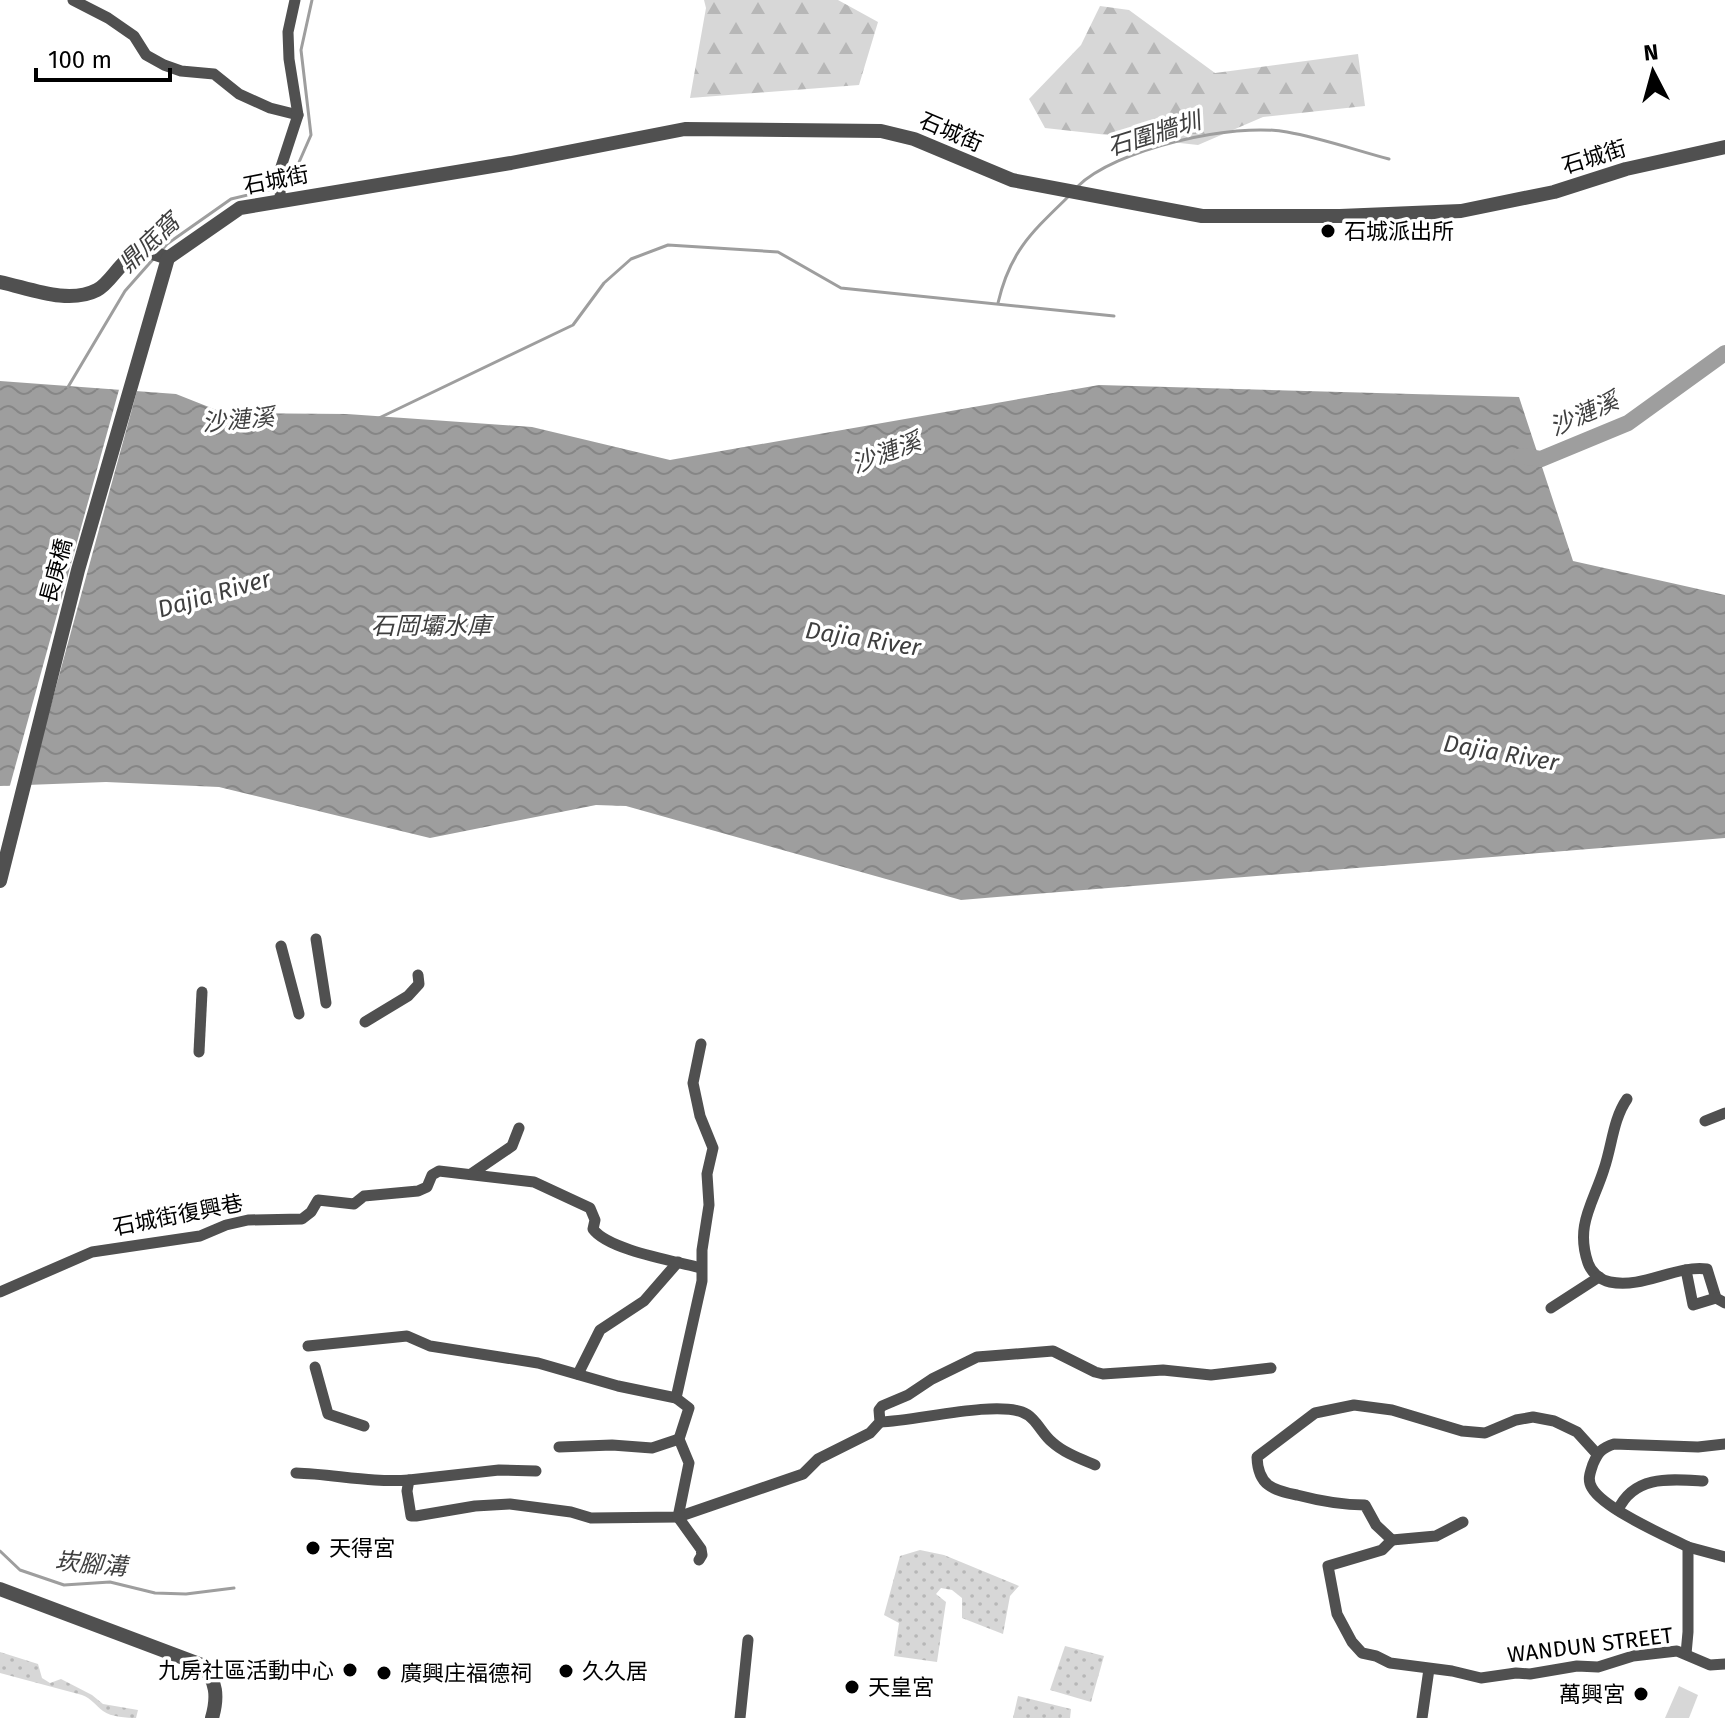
<svg xmlns="http://www.w3.org/2000/svg" width="1725" height="1718" viewBox="0 0 1725 1718" font-family="'Fira Sans','Noto Sans TC',sans-serif">
<defs>
<pattern id="grass-dots" width="8" height="8" patternUnits="userSpaceOnUse" patternTransform="scale(2)"><rect width="8" height="8" fill="#d7d7d7"/><path d="M2 2h.1M6 6h.1" fill="none" stroke="#b7b7b7" stroke-width="1.8" stroke-linecap="round"/></pattern>
<pattern id="forest-firs" width="22" height="20" patternUnits="userSpaceOnUse" patternTransform="scale(2)"><rect width="22" height="20" fill="#d7d7d7"/><path d="M5 1l3.5 6h-7zM16 11l3.5 6h-7z" fill="#b7b7b7"/></pattern>
<pattern id="water-waves" width="16" height="10" patternUnits="userSpaceOnUse" patternTransform="scale(2)"><rect width="16" height="10" fill="#9e9e9e"/><path d="M0 5q4-4 8 0t8 0" fill="none" stroke="#868686"/></pattern>
</defs>
<rect width="100%" height="100%" fill="#fff"/>
<g fill="url(#grass-dots)">
<path d="M920,1550L944,1555L1019,1586L1010,1596L1003,1634L962,1618V1598L952,1590L941,1588L936,1594L946,1602L937,1662L894,1656L899,1623L884,1615L900,1556Z"/>
<path d="M1065,1646L1104,1656L1091,1702L1050,1690Z"/>
<path d="M0,1652L38,1664L42,1678L50,1683L61,1679L92,1695L103,1704L138,1710L136,1718C127,1718 111,1717 103,1711C95,1705 92,1699 82,1695L0,1673Z"/>
<path d="M1018,1696L1071,1709L1070,1718H1013Z"/>
</g>
<g fill="url(#forest-firs)">
<path d="M704,0H838L878,22L859,85L690,98L706,8Z"/>
<path d="M1100,6L1129,10L1215,73L1358,54L1365,106L1263,117L1198,145L1045,128L1029,99L1081,45Z"/>
</g>
<path fill="#d7d7d7" d="M1679,1686L1698,1695L1689,1718H1665Z"/>
<path fill="url(#water-waves)" d="M0,381L176,394L224,413L347,414L532,427L670,460L1099,385L1519,397L1573,561L1725,595V838L961,900L626,806L596,805L430,838L219,787L106,782L0,786Z"/>
<path fill="#fff" d="M120,386L138,387L28,789H9Z"/>
<g fill="none" stroke-linecap="round" stroke-linejoin="round">
<g stroke="#9e9e9e" stroke-width="3">
<path d="M1077,187C1115,149 1233,122 1287,132C1321,138 1355,150 1389,159"/>
<path d="M160,252L167,244L231,199L289,185L311,135L301,50L312,0"/>
<path d="M998,303C1010,251 1032,232 1069,196"/>
<path d="M68,387L125,291L155,257"/>
<path d="M379,418L573,325L604,283L631,259L668,245L778,252L841,288L1114,316"/>
<path d="M0,1551L20,1570L64,1585L110,1582L155,1593L186,1594L234,1588"/>
</g>
<path stroke="#9e9e9e" stroke-width="16" d="M1521,456L1541,459L1628,423L1725,353"/>
<g stroke="#505050" stroke-width="11">
<path d="M73,0L108,18L134,36L146,55L164,65L181,71L214,74L239,94L270,108L298,115"/>
<path d="M281,200L278,176L298,115L289,59L288,32L295,0"/>
<path d="M316,939L326,1003"/>
<path d="M281,946L299,1014"/>
<path d="M365,1022L408,996L419,984L418,975"/>
<path d="M199,1052L202,992"/>
<path d="M1627,1099C1613,1119 1612,1146 1604,1169C1593,1204 1575,1225 1588,1263C1591,1272 1600,1280 1610,1282C1643,1289 1675,1265 1707,1269L1716,1298L1725,1303"/>
<path d="M1705,1121L1725,1113"/>
<path d="M471,1174L512,1146L519,1128"/>
<path d="M1686,1270L1693,1305L1716,1298"/>
<path d="M0,1292L92,1252L200,1236L226,1225L248,1220L302,1219L311,1212L318,1200L354,1204L364,1196L418,1191L427,1187L432,1175L439,1171L534,1182L590,1208L595,1220L593,1229C608,1250 675,1261 701,1268"/>
<path d="M1551,1308L1599,1277"/>
<path d="M308,1346L407,1336L430,1346L538,1363L618,1386L676,1398"/>
<path d="M315,1367L328,1414L364,1426"/>
<path d="M578,1374L600,1330L644,1301L678,1262"/>
<path d="M880,1422C916,1421 992,1401 1022,1412C1036,1417 1041,1433 1052,1442C1064,1453 1081,1459 1095,1465"/>
<path d="M559,1447L612,1445L652,1448L679,1439"/>
<path d="M1597,1454L1577,1432L1554,1421L1533,1417L1516,1420L1485,1433L1462,1431L1392,1410L1354,1405L1315,1413L1257,1457C1258,1486 1273,1490 1297,1495C1320,1501 1341,1505 1365,1505L1376,1525L1392,1540L1382,1550L1328,1566L1337,1614L1352,1642L1362,1653L1376,1656L1390,1663L1452,1671L1481,1678L1516,1673L1530,1674L1577,1666L1598,1667L1633,1656L1677,1651L1710,1665L1725,1664"/>
<path d="M296,1473C333,1474 371,1483 409,1480L407,1491L411,1516H416L475,1506L510,1504L571,1512L591,1518L678,1517L803,1474L818,1459L870,1433L880,1422L879,1410L882,1406L908,1395L932,1379L977,1357L1053,1351L1095,1372L1103,1374L1163,1370L1211,1375L1271,1368"/>
<path d="M409,1480L499,1470L536,1471"/>
<path d="M1618,1510C1634,1475 1670,1479 1703,1481"/>
<path d="M1392,1540L1436,1536L1463,1522"/>
<path d="M1688,1547L1725,1557"/>
<path d="M699,1560L702,1555L701,1549L678,1517L689,1463L679,1439L689,1408L676,1398L702,1281V1250L709,1205L707,1174L713,1148L700,1116L693,1083L701,1044"/>
<path d="M1686,1654L1688,1632V1547C1666,1536 1604,1509 1592,1488C1587,1480 1590,1473 1593,1464C1598,1452 1602,1448 1614,1444L1698,1447L1725,1444"/>
<path d="M740,1718L748,1640"/>
<path d="M1422,1718L1429,1669"/>
</g>
<g stroke="#505050" stroke-width="14">
<path d="M0,282C29,288 68,305 97,290C113,282 123,253 144,252C151,251 161,256 168,258"/>
<path d="M0,881L78,570L168,258L240,208L511,163L685,129L881,131L914,139L1012,180L1202,216H1340L1461,211L1554,192L1626,169L1725,147"/>
<path d="M0,1589L202,1665C217,1681 218,1697 212,1718"/>
</g>
</g>
<g fill="#000" stroke="#fff" stroke-width="3">
<circle cx="1328" cy="231" r="8"/>
<circle cx="313" cy="1548" r="8"/>
<circle cx="350" cy="1670" r="8"/>
<circle cx="566" cy="1671" r="8"/>
<circle cx="384" cy="1673" r="8"/>
<circle cx="852" cy="1687" r="8"/>
<circle cx="1641" cy="1694" r="8"/>
</g>
<g text-anchor="middle" dominant-baseline="central" stroke-width="7" stroke-linejoin="round" paint-order="stroke">
<g font-size="22" fill="#000" stroke="#fff">
<text transform="translate(951 132) rotate(23)">石城街</text>
<text transform="translate(1594 157) rotate(-17)">石城街</text>
<text transform="translate(276 180) rotate(-11)">石城街</text>
<text transform="translate(56 571) rotate(-75)">長庚橋</text>
<text transform="translate(178 1215) rotate(-11)">石城街復興巷</text>
<text transform="translate(1590 1645) rotate(-7)">WANDUN STREET</text>
</g>
<g font-size="22" fill="#000" stroke="#fff" text-anchor="start">
<text x="1344" y="231">石城派出所</text>
<text x="329" y="1548">天得宮</text>
<text x="334" y="1670" text-anchor="end">九房社區活動中心</text>
<text x="582" y="1671">久久居</text>
<text x="400" y="1673">廣興庄福德祠</text>
<text x="868" y="1687">天皇宮</text>
<text x="1625" y="1694" text-anchor="end">萬興宮</text>
</g>
<g font-size="24" font-style="italic" fill="#3f3f3f" stroke="#fff">
<text transform="translate(1154 134) rotate(-17)">石圍牆圳</text>
<text transform="translate(149 243) rotate(-43)">鼎底窩</text>
<text transform="translate(1584 414) rotate(-24)">沙漣溪</text>
<text transform="translate(238 420) rotate(-5)">沙漣溪</text>
<text transform="translate(886 453) rotate(-21)">沙漣溪</text>
<text transform="translate(214 594) rotate(-16)">Dajia River</text>
<text x="431" y="626">石岡壩水庫</text>
<text transform="translate(863 639) rotate(9)">Dajia River</text>
<text transform="translate(1501 753) rotate(10)">Dajia River</text>
<text transform="translate(91 1564) rotate(5)">崁腳溝</text>
</g>
</g>
<g transform="translate(1653 72) rotate(354)" stroke="#ffffff" stroke-width="6" paint-order="stroke">
<path d="M0-6L14 30L0 20L-14 30Z" fill="#000000"/>
<text y="-12" font-size="22" font-weight="bold" text-anchor="middle" fill="#000000">N</text>
</g>
<path d="M36 68v12h134v-12" fill="none" stroke="#000000" stroke-width="4"/>
<text x="48" y="68" font-size="24" fill="#000000" stroke="#ffffff" stroke-width="6" paint-order="stroke">100 m</text>
</svg>
